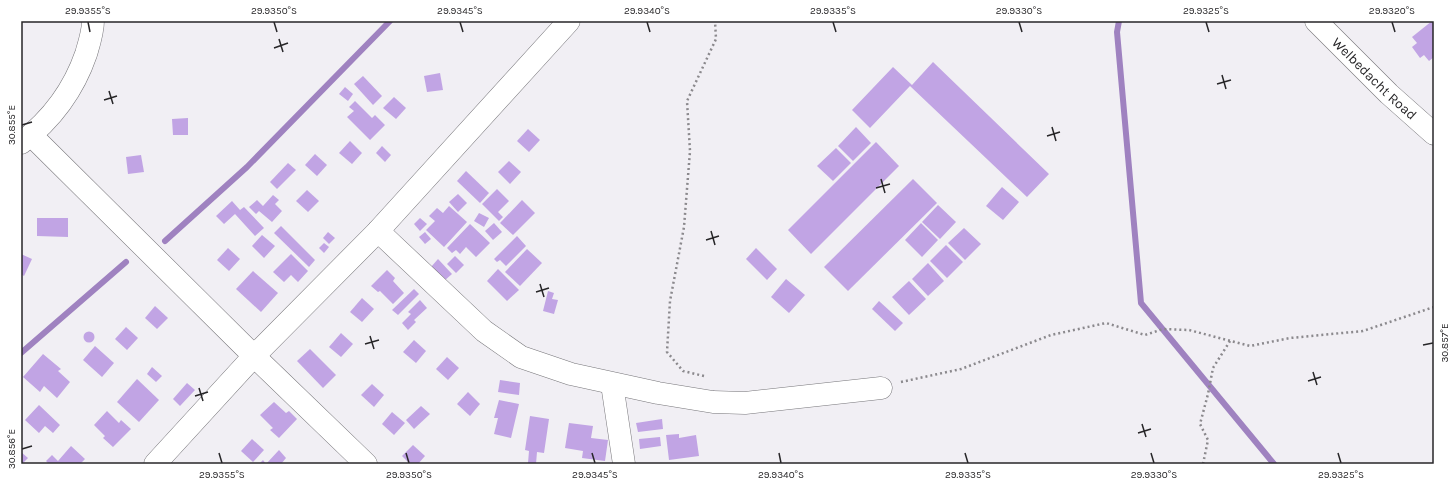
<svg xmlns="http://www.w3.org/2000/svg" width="1455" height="485" viewBox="0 0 1455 485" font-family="Karla,sans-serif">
<rect width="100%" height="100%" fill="#f1eff4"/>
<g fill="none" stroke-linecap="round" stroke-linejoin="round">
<g stroke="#9f82c0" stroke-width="6">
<path d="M1119,21L1117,32L1141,303L1274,464"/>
<path d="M165,241L247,167L390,21"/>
<path d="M21,353L126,262"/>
</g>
</g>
<g fill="#c1a4e4">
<path d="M1432,21H1434V57L1429,61L1424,55L1420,58L1412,47L1417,43L1412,37Z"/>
<path d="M933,62L1049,174L1027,197L910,86L870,128L852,110L893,67L912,85Z"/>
<path d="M440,73L443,90L427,92L424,76Z"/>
<path d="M363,76L382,96L373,105L354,84Z"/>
<path d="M345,87L353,94L348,101L339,94Z"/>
<path d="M394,97L406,108L396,119L383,108Z"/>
<path d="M355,101L372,118L375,115L385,125L370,140L347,117L354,111L349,107Z"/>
<path d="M188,118V135H173L172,119Z"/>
<path d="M856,127L871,143L853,161L838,146Z"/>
<path d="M528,129L540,140L529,152L517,141Z"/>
<path d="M350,141L362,153L352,164L339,153Z"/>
<path d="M876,142L899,166L811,254L788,230Z"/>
<path d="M382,146L391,155L385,162L376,153Z"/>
<path d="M836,148L851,163L833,181L817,166Z"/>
<path d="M315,154L327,165L317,176L305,165Z"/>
<path d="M141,155L144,172L128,174L126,157Z"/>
<path d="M509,161L521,172L510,184L498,172Z"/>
<path d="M288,163L296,170L277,189L270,182Z"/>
<path d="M466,171L489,193L480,203L457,181Z"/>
<path d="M913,179L937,203L848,291L824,267Z"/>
<path d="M1002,187L1019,202L1003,220L986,206Z"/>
<path d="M497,189L509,201L498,212L503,217L499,221L482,204Z"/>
<path d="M307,190L319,201L308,212L296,201Z"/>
<path d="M458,194L467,203L458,212L449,202Z"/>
<path d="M273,195L279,200L275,204L282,211L272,222L259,211L256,214L249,207L257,200L263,206Z"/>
<path d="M522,200L535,213L513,235L500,223Z"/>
<path d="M232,201L240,210L244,207L264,228L255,236L235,214L224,224L216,216Z"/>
<path d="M938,205L956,222L940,239L922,222Z"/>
<path d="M449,206L467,222L444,247L426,230L435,221L429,216L437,208L443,213Z"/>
<path d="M479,213L489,218L484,227L474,221Z"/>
<path d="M37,218H68V237L37,236Z"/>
<path d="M420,218L427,224L420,231L414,224Z"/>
<path d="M494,223L502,232L493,240L485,231Z"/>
<path d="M921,223L938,240L922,257L905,240Z"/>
<path d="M470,224L490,243L476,257L466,247L460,254L456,250L452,253L447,248Z"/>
<path d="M281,226L315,260L309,267L274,233Z"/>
<path d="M964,228L981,244L965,260L948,243Z"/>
<path d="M328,232L335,238L329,244L323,238Z"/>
<path d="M425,232L431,239L425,244L419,237Z"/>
<path d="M262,235L275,246L264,258L252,246Z"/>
<path d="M517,236L526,246L506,266L500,260L497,262L494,259Z"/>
<path d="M324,243L329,247L324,253L319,248Z"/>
<path d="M946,245L963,262L947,278L930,261Z"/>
<path d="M228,248L240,259L229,271L217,260Z"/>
<path d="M756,248L777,269L767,280L746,259Z"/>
<path d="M527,249L542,263L520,286L505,272Z"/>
<path d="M21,254L32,259L24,276L21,274Z"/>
<path d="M291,254L308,271L298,282L291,275L284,282L273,272Z"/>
<path d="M455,256L464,265L456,273L447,264Z"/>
<path d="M438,259L452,274L444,281L431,267Z"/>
<path d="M928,263L944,281L928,296L912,279Z"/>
<path d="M498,269L519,290L507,301L487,281Z"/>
<path d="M387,270L395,278L393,281L404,293L393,304L380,291L378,292L371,286Z"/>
<path d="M253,271L278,293L261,312L236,289Z"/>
<path d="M786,279L805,295L789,313L771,297Z"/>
<path d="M909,281L926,299L909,315L892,297Z"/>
<path d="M414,289L419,294L398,315L392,310Z"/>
<path d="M548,291L554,293L552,299L558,300L554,314L543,311Z"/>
<path d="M362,298L374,309L362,322L350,312Z"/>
<path d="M420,300L427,308L414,320L416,322L408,330L402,323L411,314L408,312Z"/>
<path d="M879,301L903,323L895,331L872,309Z"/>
<path d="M155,306L168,318L157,329L145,318Z"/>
<path d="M126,327L138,338L127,350L115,339Z"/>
<circle cx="89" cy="337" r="5.5"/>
<path d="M341,333L353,344L341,357L329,347Z"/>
<path d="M414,340L426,351L416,363L403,352Z"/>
<path d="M95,346L114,363L102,377L83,360Z"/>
<path d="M310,349L336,375L323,388L297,361Z"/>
<path d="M43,354L61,369L58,371L70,382L57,398L44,386L40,392L23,377Z"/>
<path d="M447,357L459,368L448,380L436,369Z"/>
<path d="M152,367L162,376L156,382L147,374Z"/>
<path d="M137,379L159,400L139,422L117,402Z"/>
<path d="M500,380L520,383L519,395L498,392Z"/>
<path d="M187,383L195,390L180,406L173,399Z"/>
<path d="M372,384L384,395L374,407L361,395Z"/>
<path d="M468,392L480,404L470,416L457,404Z"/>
<path d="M499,400L519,404L511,438L494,434L498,418H494Z"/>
<path d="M274,402L286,413L289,411L297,419L279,438L270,430L273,428L260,415Z"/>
<path d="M39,405L60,425L53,433L45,426L39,433L25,420Z"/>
<path d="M421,406L430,414L414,429L406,420Z"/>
<path d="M107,411L119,423L121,420L131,429L113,447L103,438L105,436L94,425Z"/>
<path d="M392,412L405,423L394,435L382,424Z"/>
<path d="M530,416L549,419L544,453L537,452L536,464L528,463L529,451L525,450Z"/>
<path d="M662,419L663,429L638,432L636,423Z"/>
<path d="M569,423L593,426L591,438L608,440L605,461L582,458L583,451L565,448Z"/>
<path d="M679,434V438L696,435L699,456L669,460L666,435Z"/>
<path d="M660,437L661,446L640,449L639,439Z"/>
<path d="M252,439L264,450L253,462L241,451Z"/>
<path d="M413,445L425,456L418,464H410L402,456Z"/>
<path d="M71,446L85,459L80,464H49L46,461L52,455L58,461Z"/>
<path d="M279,450L286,458L281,464H259L263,460L266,464Z"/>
<path d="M21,452L28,458L22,464H21Z"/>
</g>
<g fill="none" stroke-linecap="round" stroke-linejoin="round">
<defs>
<g id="minor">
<path id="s1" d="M1316,21L1389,94L1434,134"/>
<path d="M31,135L254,356L366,464"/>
<path d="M21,143C51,120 74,89 86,54C89,44 93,32 93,21"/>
<path d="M378,231L484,331L521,357L571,374L658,393L713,402L745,403L881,388"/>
<path d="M612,384L624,464"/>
<path d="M155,464L254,356L378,231L569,21"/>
</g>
</defs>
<use href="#minor" stroke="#77767a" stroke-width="23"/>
<g stroke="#8b898d" stroke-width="2.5" stroke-dasharray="2 3" stroke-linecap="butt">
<path d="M704,376L683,371L667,352L670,301L684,227L690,151L687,101L716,39L715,21"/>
<path d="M901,382L961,369L1051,335L1106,323L1145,335L1163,329L1189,330L1250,346L1290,338L1363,331L1434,307"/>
<path d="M1203,464L1208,440L1200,424L1208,394L1213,368L1230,341"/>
</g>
<use href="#minor" stroke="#fff" stroke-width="22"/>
</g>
<path fill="none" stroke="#272628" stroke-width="1.5" d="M88,22L90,32M274,22L277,32M460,22L463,32M647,22L650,32M833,22L836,32M1019,22L1022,32M1206,22L1209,32M1392,22L1395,32M279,39L283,52M274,48L288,43M1222,75L1226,89M1217,84L1231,80M109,91L113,104M104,100L117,96M22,125L32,122M1052,127L1056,141M1047,136L1060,132M881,179L885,193M876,188L890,184M711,231L715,245M706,240L719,236M540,284L544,297M536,292L549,288M370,336L374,349M365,344L379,340M1423,345L1433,343M1313,372L1317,385M1308,381L1321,377M199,388L203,401M195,396L208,392M1142,424L1146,437M1138,433L1151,429M22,449L32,446M219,453L222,463M406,453L409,463M592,453L595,463M779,453L781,463M965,453L968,463M1151,453L1154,463M1338,453L1341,463"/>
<g text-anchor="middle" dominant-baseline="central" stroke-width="4" stroke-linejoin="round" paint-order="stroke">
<g font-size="14" fill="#272628" stroke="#fff">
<text stroke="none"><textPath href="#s1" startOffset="82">Welbedacht Road</textPath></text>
</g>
</g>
<rect width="1455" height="485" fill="none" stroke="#ffffff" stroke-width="44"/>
<rect x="22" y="22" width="1411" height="441" fill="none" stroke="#272628" stroke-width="1.5"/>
<g font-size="10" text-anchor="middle" fill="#272628">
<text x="88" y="14">29.9355°S</text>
<text x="274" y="14">29.9350°S</text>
<text x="460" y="14">29.9345°S</text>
<text x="647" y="14">29.9340°S</text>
<text x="833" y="14">29.9335°S</text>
<text x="1019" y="14">29.9330°S</text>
<text x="1206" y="14">29.9325°S</text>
<text x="1392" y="14">29.9320°S</text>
<text transform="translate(11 125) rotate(-90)" y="4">30.855°E</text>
<text transform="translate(1444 343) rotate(-90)" y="4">30.857°E</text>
<text transform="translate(11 449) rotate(-90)" y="4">30.856°E</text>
<text x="222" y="478">29.9355°S</text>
<text x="409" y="478">29.9350°S</text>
<text x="595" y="478">29.9345°S</text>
<text x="781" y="478">29.9340°S</text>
<text x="968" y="478">29.9335°S</text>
<text x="1154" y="478">29.9330°S</text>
<text x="1341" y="478">29.9325°S</text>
</g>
</svg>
